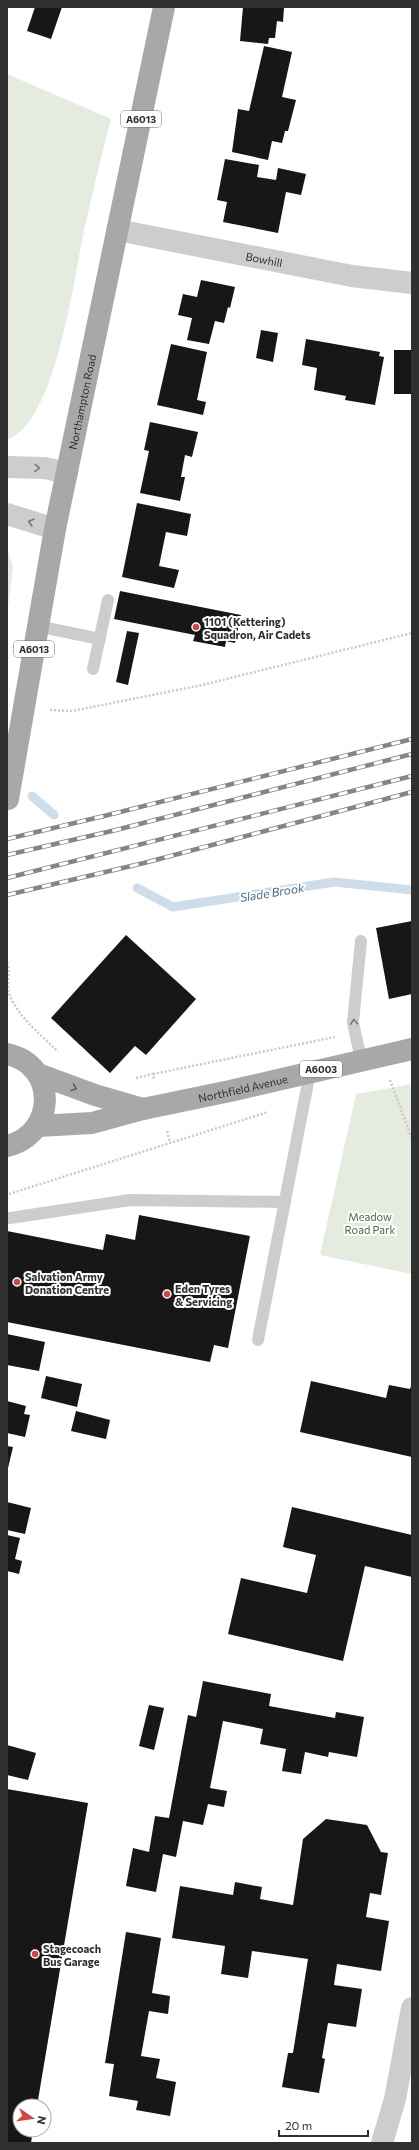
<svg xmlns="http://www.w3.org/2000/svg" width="419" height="2150" viewBox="0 0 419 2150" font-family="Commissioner,sans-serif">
<rect width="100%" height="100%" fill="#fff"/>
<g fill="#e5ebdf">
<path d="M7,74L111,119C102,154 93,190 85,226C74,274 57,422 7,440Z"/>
<path d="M7,548L13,568L7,614Z"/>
<path d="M412,1084V1274L320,1255L356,1094Z"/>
</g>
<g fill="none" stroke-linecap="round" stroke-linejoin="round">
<g stroke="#cedde9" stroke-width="9">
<path d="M32,796L54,815"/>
<path d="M137,888L173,907L334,882L412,890"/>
</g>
</g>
<g fill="#171717">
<path d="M35,7H62L51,39L27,31Z"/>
<path d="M243,7L284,8L283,22L277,21L275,38H269L268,44L240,41Z"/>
<path d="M264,46L292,52L282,97L296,100L288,131H285L282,143L272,141L268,160L232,152L238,109L249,111Z"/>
<path d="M225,159L259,165L257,177L276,180L278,168L306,174L301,195L286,192L278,233L223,222L227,202L217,200Z"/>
<path d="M201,280L235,287L230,308L228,307L224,323L215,321L209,344L187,340L192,318L178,315L183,294L197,297Z"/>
<path d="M261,330L278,333L273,362L256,358Z"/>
<path d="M306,339L380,352L379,356L384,357L375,405L345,400L346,396L314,390L317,368L302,365Z"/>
<path d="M171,344L207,352L197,400L206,402L203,415L157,405Z"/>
<rect x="394" y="350" width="18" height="44"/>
<path d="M150,422L198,432L192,457L185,455L181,477H185L180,501L140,493L149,451L144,450Z"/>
<path d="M137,503L191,514L187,536L166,532L159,566L179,570L174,588L122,577Z"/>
<path d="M120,591L241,615L235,643L226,641L225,647L193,641L195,635L114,619Z"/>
<path d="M127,631L139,633L128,685L116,682Z"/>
<path d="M412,921V994L389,999L376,928Z"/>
<path d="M126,935L196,999L146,1055L135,1046L110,1073L51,1018Z"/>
<path d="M139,1215L250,1236L228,1348L214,1345L210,1362L7,1322V1231L103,1250L106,1234L135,1240Z"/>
<path d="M7,1334L45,1342L39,1371L7,1365Z"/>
<path d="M46,1376L82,1384L77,1407L41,1398Z"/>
<path d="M311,1381L386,1398L389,1385L410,1389L412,1383V1457L300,1432Z"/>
<path d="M7,1401L26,1406L24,1414L30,1415L25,1437L7,1433Z"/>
<path d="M76,1411L110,1420L106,1439L71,1431Z"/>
<path d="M7,1446L13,1447L8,1468H7Z"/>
<path d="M7,1502L31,1508L25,1534L7,1530Z"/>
<path d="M292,1507L412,1535V1577L365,1566L343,1661L228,1634L241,1578L307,1593L316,1555L283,1547Z"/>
<path d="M7,1535L20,1538L15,1559L22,1561L19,1574L7,1571Z"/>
<path d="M203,1681L271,1694L269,1706L335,1718L336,1712L364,1717L357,1757L329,1752L328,1757L305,1752L301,1774L282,1771L286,1749L260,1744L263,1729L223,1721L210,1788L227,1791L224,1807L208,1804L203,1825L183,1821L176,1857L163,1854L156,1892L126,1886L133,1848L149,1852L155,1816L169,1818L188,1715L196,1717Z"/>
<path d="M149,1705L164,1708L154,1750L139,1746Z"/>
<path d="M7,1745L36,1753L28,1780L7,1775Z"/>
<path d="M7,1789L88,1803L37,2106H20V2130H33L31,2143H7Z"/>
<path d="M326,1819L367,1825L381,1852L388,1853L381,1895L370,1893L366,1917L389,1921L381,1971L337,1964L334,1985L362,1989L356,2027L328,2023L322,2058L325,2059L319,2093L282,2087L288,2053H293L308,1959L252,1951L248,1978L221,1974L225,1946L172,1938L180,1886L233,1895L235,1882L262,1887L260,1899L293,1905L303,1839Z"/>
<path d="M126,1932L161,1938L152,1993L170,1996L168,2014L149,2011L141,2056L160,2059L156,2078L176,2082L170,2116L136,2110L138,2101L109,2096L114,2064L105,2063Z"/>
</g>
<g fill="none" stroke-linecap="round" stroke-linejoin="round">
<g stroke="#cacaca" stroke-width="2.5" stroke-dasharray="2 2" stroke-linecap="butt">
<path d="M50,710L72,711L202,685L412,633"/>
<path d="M7,962C11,972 6,983 9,993C17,1017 41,1034 58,1052"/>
<path d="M153,1074L335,1037"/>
<path d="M136,1078L153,1074L154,1079"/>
<path d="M390,1080L412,1139"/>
<path d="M167,1131L170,1143"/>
<path d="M9,1194L268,1112"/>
</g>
<g stroke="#cdcdcd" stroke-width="12">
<path d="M37,626L100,639"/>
<path d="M93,669L108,600"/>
<path d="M361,1060L353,1022L361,941"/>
<path d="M10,1218L130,1200L285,1202"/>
<path d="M258,1340L310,1072"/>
</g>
<g stroke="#cdcdcd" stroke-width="22">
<path id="s1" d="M117,230L352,276L412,283"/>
<path d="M382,2143L395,2099L412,2008"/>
</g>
<g stroke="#cdcdcd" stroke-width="22">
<path d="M7,467L45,468L67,473"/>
<path d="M7,514L55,529"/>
</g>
<g stroke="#a8a8a8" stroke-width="22">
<path id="s2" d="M8,799L55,529L164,7"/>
<path d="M7,1054C58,1065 57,1134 7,1146"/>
<path d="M38,1074L95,1095L143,1109"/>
<path id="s3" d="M38,1126L92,1123L143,1109L230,1091L412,1049"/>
</g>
<defs>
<g id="rail">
<path d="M7,839L104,816L412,739"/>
<path d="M7,855L116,830L412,754"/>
<path d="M7,878L412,776"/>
<path d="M7,895L144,863L412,792"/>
</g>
</defs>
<use href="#rail" stroke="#858585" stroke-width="4.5"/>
<use href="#rail" stroke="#fff" stroke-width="3" stroke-dasharray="9" stroke-linecap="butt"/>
</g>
<defs><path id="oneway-chevron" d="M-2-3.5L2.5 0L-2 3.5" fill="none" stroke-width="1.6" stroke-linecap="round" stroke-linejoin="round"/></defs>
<g stroke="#777">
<use href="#oneway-chevron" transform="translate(37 468) rotate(3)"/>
<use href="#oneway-chevron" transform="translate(31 522) rotate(-164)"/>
<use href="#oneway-chevron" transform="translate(354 1022) rotate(-93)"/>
</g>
<use stroke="#606060" href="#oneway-chevron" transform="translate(74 1088) rotate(20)"/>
<g fill="#d44546" stroke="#fff" stroke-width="1.5">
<circle cx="196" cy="627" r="4"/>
<circle cx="17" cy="1282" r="4"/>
<circle cx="167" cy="1294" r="4"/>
<circle cx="35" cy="1954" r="4"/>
</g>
<g text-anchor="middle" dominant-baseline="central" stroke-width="4" stroke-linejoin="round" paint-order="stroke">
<g fill="#fff" stroke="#6e6e6e" stroke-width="1">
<rect x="121" y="111" width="40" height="16" rx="3"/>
<rect x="14" y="641" width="40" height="16" rx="3"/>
<rect x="300" y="1061" width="42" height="16" rx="3"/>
</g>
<g font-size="10" font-weight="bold" fill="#303030">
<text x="141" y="119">A6013</text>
<text x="34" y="649">A6013</text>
<text x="321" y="1069">A6003</text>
</g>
<g font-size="11" fill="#303030" stroke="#fff">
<text stroke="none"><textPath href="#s1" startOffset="150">Bowhill</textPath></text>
<text stroke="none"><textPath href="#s2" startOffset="404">Northampton Road</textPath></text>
<text stroke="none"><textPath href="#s3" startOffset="209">Northfield Avenue</textPath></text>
</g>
<g font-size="11" font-weight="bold" fill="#303030" stroke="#fff" text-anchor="start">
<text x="204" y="621">1101 (Kettering)<tspan x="204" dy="13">Squadron, Air Cadets</tspan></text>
<text x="25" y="1276">Salvation Army<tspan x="25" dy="13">Donation Centre</tspan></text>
<text x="175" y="1288">Eden Tyres<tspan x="175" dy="13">&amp; Servicing</tspan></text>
<text x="43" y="1948">Stagecoach<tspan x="43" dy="13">Bus Garage</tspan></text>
</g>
<g font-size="11" fill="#516741" stroke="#fff">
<text x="370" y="1216">Meadow<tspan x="370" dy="13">Road Park</tspan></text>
</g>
<g font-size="12" font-style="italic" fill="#466b8a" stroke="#fff">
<text transform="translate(272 892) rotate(-9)">Slade Brook</text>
</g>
</g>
<rect width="419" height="2150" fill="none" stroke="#303030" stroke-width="16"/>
<g transform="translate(32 2118) rotate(103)"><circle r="19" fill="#ffffff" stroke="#acacac"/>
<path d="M0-3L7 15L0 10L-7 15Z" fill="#d44546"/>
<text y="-6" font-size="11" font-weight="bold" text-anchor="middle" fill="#303030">N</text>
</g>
<path d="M279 2130v6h89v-6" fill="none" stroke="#303030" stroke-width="2"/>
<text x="285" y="2130" font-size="12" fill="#303030" stroke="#ffffff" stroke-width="3" paint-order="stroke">20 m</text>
</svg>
